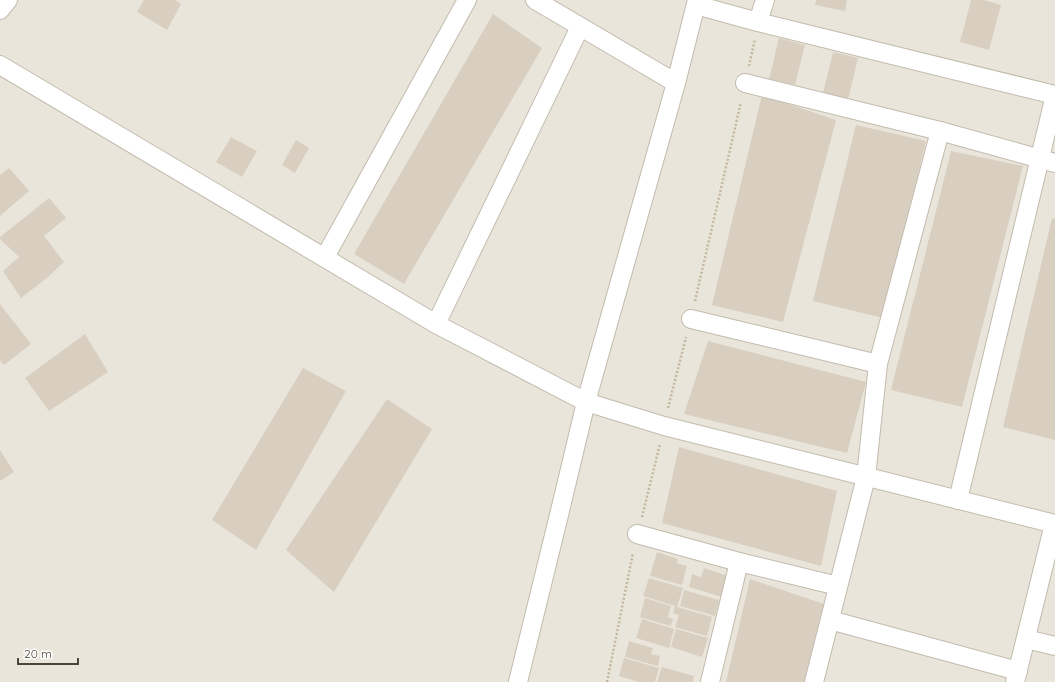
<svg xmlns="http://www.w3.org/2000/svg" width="1055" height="682" viewBox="0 0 1055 682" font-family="Quicksand,sans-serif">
<rect width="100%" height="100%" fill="#f6f3ec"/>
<rect fill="#eae5da" x="0" y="0" width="1055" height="682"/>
<g fill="#d8cfc1">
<path d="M144,0H175L181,4L167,30L137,12Z"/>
<path d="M816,0H847L845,11L815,5Z"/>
<path d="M971,0H984L1001,5L989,50L960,42Z"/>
<path d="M493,14L542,48L404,284L354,254Z"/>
<path d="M779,38L805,45L795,85L769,79Z"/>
<path d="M833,52L858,58L848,99L823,93Z"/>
<path d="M762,95L836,120L783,322L712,305Z"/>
<path d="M856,125L926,141L883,318L813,301Z"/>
<path d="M231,137L257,151L242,177L216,162Z"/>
<path d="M296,140L309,148L295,173L282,165Z"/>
<path d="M951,151L1023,166L962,407L891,390Z"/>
<path d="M9,168L29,191L0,216V175Z"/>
<path d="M49,198L66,218L44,236L64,262L48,277L21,298L3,271L19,257L0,239V237Z"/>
<path d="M1052,218L1055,219V440L1003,427Z"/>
<path d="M0,304L31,344L4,365L0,360Z"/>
<path d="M85,334L108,372L49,411L25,378Z"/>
<path d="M708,341L866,382L847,453L684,414Z"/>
<path d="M303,368L346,391L256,550L212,520Z"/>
<path d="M387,399L432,429L334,592L286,550Z"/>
<path d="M679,447L837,491L821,566L662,523Z"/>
<path d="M0,450L14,472L0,481Z"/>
<path d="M657,552L678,559L677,563L687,566L682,585L650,576Z"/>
<path d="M704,568L728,576L722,597L689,587L692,574L701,577Z"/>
<path d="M649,578L683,588L677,607L712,617L707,636L675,627L679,615L673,613L675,606L643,596Z"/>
<path d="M750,579L824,604L804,682H726Z"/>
<path d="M684,590L719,600L715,616L680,606Z"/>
<path d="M645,598L671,606L668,617L673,619L671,626L640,617Z"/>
<path d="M642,619L674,629L669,648L636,638Z"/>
<path d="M676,629L708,638L702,657L671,647Z"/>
<path d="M629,641L653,648L651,654L660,656L658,666L625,657Z"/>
<path d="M624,658L659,668L655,682H639L619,676Z"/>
<path d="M662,667L694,676L693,682H657Z"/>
</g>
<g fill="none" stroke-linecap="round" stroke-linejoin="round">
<defs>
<g id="minor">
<path d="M535,0L676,83"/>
<path d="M696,5L758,22L1055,95"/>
<path d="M0,10L8,0"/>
<path d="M758,22L765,0"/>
<path d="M0,65L436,324L586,402L664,426L1055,524"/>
<path d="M745,83L940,131L1055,163"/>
<path d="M325,257L467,0"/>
<path d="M691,319L878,364"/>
<path d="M436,324L580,27"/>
<path d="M958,500L1055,95"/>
<path d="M637,534L739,562L838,586"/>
<path d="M830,620L1018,671"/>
<path d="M1026,639L1055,646"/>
<path d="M518,682L559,515L586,402L676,83L697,0"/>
<path d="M710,682L739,562"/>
<path d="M814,682L866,477L878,364L940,131"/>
<path d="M1015,682L1054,524"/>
</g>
</defs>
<use href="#minor" stroke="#c2bbae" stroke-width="20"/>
<g stroke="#c4b79f" stroke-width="2.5" stroke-dasharray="2 2" stroke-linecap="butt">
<path d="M749,66L755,39"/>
<path d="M695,301L741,102"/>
<path d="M668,408L686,337"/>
<path d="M642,517L660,444"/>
<path d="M607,682L633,553"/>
</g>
<use href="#minor" stroke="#fff" stroke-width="18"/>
</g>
<path d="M18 658v6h60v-6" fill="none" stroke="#4b4439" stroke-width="2"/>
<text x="24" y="658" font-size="12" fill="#4b4439" stroke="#ffffff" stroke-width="3" paint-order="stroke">20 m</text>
</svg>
